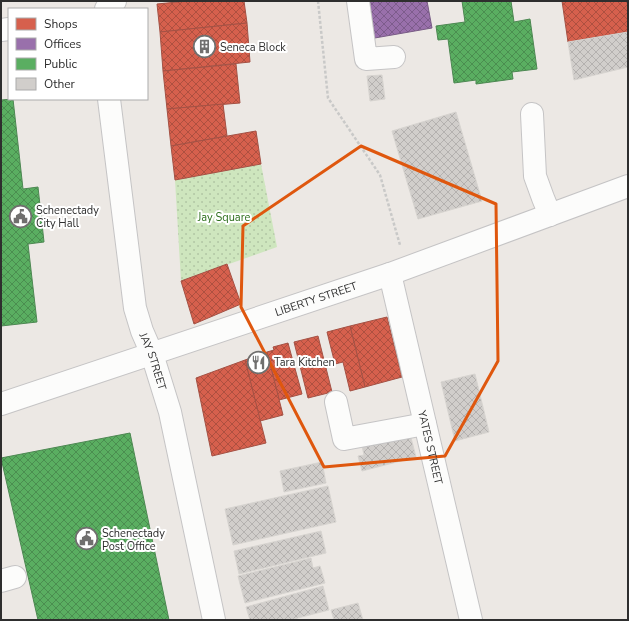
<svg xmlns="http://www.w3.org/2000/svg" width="629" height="621" viewBox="0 0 629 621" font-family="'Nunito Sans',sans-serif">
<defs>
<pattern id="park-dots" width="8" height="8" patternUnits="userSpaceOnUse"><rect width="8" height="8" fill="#cee6be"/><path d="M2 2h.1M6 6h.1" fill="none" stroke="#b1c6a4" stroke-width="1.8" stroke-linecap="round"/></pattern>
<pattern id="shops-cross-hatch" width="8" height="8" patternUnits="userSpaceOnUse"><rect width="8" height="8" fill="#d6604d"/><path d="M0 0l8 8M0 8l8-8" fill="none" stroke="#ae5040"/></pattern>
<pattern id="offices-cross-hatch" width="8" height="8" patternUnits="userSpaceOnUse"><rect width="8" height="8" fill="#9970ab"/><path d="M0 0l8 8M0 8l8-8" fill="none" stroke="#7d5c8c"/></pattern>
<pattern id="public-cross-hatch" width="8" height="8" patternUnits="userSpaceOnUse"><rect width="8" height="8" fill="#5aae61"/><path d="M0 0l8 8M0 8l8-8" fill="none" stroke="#4b8e50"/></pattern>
<pattern id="building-cross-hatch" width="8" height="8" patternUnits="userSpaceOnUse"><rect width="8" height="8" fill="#d1cecb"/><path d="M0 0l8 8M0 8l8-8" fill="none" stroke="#b4b1af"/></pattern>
</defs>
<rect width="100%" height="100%" fill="#ece8e4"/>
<path fill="url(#park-dots)" d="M261,164L277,247L181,281L175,180Z"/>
<g fill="url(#shops-cross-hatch)" stroke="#a45144">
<path d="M187,1H244L247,23L160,32L157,4Z"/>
<path d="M562,1H628V32L568,42Z"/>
<path d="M247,23L250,62L163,71L160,32Z"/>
<path d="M236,64L240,103L167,109L163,71Z"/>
<path d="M223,104L227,136L171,146L167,109Z"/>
<path d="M256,131L261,164L175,180L171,146Z"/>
<path d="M227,264L241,304L194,324L181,281Z"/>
<path d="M387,317L402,377L365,387L350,326Z"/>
<path d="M350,326L365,387L350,391L343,362L335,364L327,332Z"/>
<path d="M318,336L332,392L308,398L294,342Z"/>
<path d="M288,343L302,394L279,400L267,352L274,350L273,347Z"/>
<path d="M267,352L283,415L260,421L245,360Z"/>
<path d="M245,360L266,443L212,456L196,378Z"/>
</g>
<path fill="url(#offices-cross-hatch)" stroke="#795c86" d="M375,1H427L432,28L369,39L363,3Z"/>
<g fill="url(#public-cross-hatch)" stroke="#4d8852">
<path d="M462,1H511L514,22L530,19L537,69L512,72L513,79L476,84V80L454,83L448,39L438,40L436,26L465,22Z"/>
<path d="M13,99L23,189L38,187L44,242L28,244L37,322L1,326V100Z"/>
<path d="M130,433L169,620H38L1,458Z"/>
</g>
<g fill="url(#building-cross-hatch)" stroke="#d7d4d0">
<path d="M628,32V67L574,80L568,42Z"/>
<path d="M382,75L385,99L370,101L367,76Z"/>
<path d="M456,112L482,201L418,219L392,131Z"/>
<path d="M475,374L489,432L455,441L441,382Z"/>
<path d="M410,434L416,457L362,471L358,456L364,455L362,446Z"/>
<path d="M322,462L326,483L284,492L280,471Z"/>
<path d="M328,486L336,522L233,545L225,509Z"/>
<path d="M321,531L326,553L239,574L234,551Z"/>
<path d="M311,558L313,568L320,566L325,583L245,603L238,576Z"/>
<path d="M323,586L329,610L290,620H250L246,607Z"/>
<path d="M358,603L363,620H334L331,610Z"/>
</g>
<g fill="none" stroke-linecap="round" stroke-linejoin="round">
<defs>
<g id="minor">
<path d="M358,1L366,59L394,57"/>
<path d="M106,9L115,1"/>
<path d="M1,30L9,29"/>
<path id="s1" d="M109,99L135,308L142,331L152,354L170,412L214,620"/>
<path d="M532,114L535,176L543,198L550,215"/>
<path id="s2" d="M390,274L471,620"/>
<path d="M336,402L344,439L425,424"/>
<path id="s3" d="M1,404L390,274L628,186"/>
<path d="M1,581L15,577"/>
</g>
</defs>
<use href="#minor" stroke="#c5c4c5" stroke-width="24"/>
<path stroke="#c9c9c8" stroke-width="2.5" stroke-dasharray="3 2" stroke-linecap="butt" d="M318,1L328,98L380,175L400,245"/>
<use href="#minor" stroke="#fcfcfb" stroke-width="22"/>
</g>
<path fill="none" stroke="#df570e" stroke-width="3" stroke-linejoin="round" d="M361,146L496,204L498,361L445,456L324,467L241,307L243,226Z"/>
<defs>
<symbol id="building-ring" viewBox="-11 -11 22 22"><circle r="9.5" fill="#fff" stroke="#706f6e" stroke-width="1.5"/><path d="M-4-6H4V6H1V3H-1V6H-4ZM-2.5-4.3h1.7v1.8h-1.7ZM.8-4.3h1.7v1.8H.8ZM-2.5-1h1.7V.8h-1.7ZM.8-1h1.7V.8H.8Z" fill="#706f6e"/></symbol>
<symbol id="civic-ring" viewBox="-11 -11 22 22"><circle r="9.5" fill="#fff" stroke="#706f6e" stroke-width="1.5"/><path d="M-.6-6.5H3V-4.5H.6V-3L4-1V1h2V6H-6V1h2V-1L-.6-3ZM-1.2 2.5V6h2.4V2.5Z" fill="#706f6e"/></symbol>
<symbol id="restaurant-ring" viewBox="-11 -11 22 22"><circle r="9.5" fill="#fff" stroke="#706f6e" stroke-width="1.5"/><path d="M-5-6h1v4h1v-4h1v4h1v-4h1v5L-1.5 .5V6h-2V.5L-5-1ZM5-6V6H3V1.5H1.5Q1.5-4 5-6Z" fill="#706f6e"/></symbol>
</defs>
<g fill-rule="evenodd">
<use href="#building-ring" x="192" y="34" width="25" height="25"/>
<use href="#civic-ring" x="8" y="204" width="25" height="25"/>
<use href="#restaurant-ring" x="246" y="350" width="25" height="25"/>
<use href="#civic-ring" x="74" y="526" width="25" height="25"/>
</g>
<g text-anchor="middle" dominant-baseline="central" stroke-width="4" stroke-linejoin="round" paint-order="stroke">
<g font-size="11" fill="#2e2e2e" stroke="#fff" text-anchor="start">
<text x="220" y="47">Seneca Block</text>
<text x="36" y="210">Schenectady<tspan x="36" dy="13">City Hall</tspan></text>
<text x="274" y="362">Tara Kitchen</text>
<text x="102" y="533">Schenectady<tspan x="102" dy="13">Post Office</tspan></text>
</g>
<g font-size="11" fill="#2c6e1b" stroke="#fff">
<text x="224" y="217">Jay Square</text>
</g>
<g font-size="11" fill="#2e2e2e" stroke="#fff">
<text stroke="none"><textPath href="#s3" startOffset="332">LIBERTY STREET</textPath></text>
<text stroke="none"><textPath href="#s1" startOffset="267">JAY STREET</textPath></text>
<text stroke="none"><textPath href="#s2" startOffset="178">YATES STREET</textPath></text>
</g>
</g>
<rect width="629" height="621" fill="none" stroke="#2e2e2e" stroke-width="4"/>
<rect x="8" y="8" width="140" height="92" fill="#ffffff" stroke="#ababab"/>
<rect x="16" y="18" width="20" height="12" fill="#d6604d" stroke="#ababab"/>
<text x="44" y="28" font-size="12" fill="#2e2e2e">Shops</text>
<rect x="16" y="38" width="20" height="12" fill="#9970ab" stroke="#ababab"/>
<text x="44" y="48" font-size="12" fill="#2e2e2e">Offices</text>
<rect x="16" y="58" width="20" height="12" fill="#5aae61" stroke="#ababab"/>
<text x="44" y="68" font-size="12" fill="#2e2e2e">Public</text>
<rect x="16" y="78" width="20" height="12" fill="#d1cecb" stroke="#ababab"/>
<text x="44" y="88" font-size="12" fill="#2e2e2e">Other</text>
</svg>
